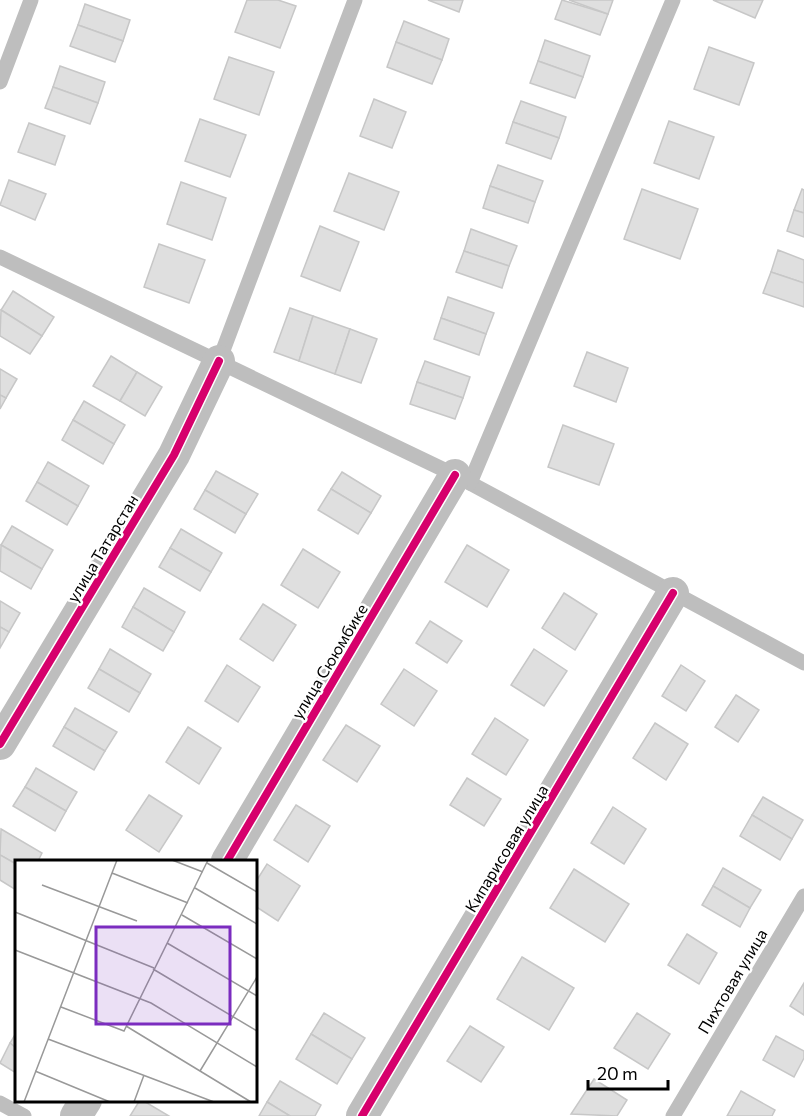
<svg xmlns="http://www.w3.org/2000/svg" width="804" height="1116" viewBox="0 0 804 1116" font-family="Commissioner,sans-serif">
<rect width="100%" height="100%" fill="#fff"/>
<g fill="#dfdfdf" stroke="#c7c7c7" stroke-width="1.5">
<path d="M247,0H278L296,6L280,48L235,32Z"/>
<path d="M428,0H463L459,12Z"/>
<path d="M562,0L608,14L600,35L555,19Z"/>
<path d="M569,0H613L608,14Z"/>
<path d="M713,0H763L755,18Z"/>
<path d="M85,4L130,20L123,41L78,25Z"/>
<path d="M404,21L449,39L442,60L396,42Z"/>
<path d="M78,25L123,41L115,62L70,46Z"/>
<path d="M545,40L590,56L583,77L538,61Z"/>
<path d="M396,42L442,60L432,84L387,67Z"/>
<path d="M709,47L754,63L739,105L694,89Z"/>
<path d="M229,57L274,72L259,115L214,99Z"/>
<path d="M538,61L583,77L575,98L530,83Z"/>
<path d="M60,66L105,82L98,103L53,87Z"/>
<path d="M53,87L98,103L90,124L45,108Z"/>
<path d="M374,99L406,112L392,148L360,136Z"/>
<path d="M521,101L566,117L559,138L513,122Z"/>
<path d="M200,119L246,135L230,177L185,161Z"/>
<path d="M669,121L714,137L699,179L654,163Z"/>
<path d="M513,122L559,138L551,159L506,143Z"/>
<path d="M29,123L65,136L55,165L18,152Z"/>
<path d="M498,165L543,181L535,202L490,186Z"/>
<path d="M349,173L399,192L384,230L334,211Z"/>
<path d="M9,180L46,194L35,220L0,205Z"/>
<path d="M181,182L226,198L212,240L167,224Z"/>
<path d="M490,186L535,202L528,223L483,208Z"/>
<path d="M642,189L698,209L680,259L624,239Z"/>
<path d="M802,189L804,190V213L794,210Z"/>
<path d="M794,210L804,213V237L787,231Z"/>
<path d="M320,226L359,242L340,291L301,276Z"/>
<path d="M471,229L517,246L509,266L464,251Z"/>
<path d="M159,244L205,260L189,303L144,287Z"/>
<path d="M778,250L804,260V283L771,272Z"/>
<path d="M464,251L509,266L502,288L456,272Z"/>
<path d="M771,272L804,283V307L763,293Z"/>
<path d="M13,291L54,317L42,336L1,310Z"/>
<path d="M448,297L494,313L486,334L441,318Z"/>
<path d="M290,308L313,316L299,361L274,352Z"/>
<path d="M1,310L42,336L30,354L0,336Z"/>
<path d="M313,316L350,329L335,374L299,361Z"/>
<path d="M441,318L486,334L479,355L434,339Z"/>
<path d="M350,329L377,339L361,383L335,374Z"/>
<path d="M587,352L628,368L616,402L574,386Z"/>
<path d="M111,356L137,372L120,401L93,386Z"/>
<path d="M425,361L470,377L463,398L417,382Z"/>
<path d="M0,369L17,379L6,398L0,395Z"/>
<path d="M137,372L162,387L145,416L120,401Z"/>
<path d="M417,382L463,398L455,419L410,404Z"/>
<path d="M0,395L6,398L0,409Z"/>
<path d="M84,401L125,425L114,444L73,420Z"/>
<path d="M73,420L114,444L103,464L62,440Z"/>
<path d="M563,425L614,444L599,485L548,467Z"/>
<path d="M48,462L89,486L78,506L37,482Z"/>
<path d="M216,471L258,494L246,514L205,490Z"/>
<path d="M342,472L381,496L371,513L331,489Z"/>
<path d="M37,482L78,506L67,525L26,501Z"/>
<path d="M331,489L371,513L358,534L318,510Z"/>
<path d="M205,490L246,514L235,533L194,509Z"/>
<path d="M12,526L53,550L42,569L1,545Z"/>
<path d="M181,529L222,553L211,572L170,548Z"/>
<path d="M1,545L42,569L31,589L0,571Z"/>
<path d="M467,545L509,570L487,607L445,582Z"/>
<path d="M170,548L211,572L200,591L159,567Z"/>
<path d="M303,549L340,572L318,608L281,585Z"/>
<path d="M144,588L185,612L174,632L133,607Z"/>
<path d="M564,593L597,614L575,650L542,628Z"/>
<path d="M0,601L20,613L9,632L0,627Z"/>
<path d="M263,604L296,625L273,661L240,639Z"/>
<path d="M133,607L174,632L163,651L122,627Z"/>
<path d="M430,621L462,641L447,663L416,643Z"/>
<path d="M0,627L9,632L0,648Z"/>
<path d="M110,649L151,674L140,693L99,669Z"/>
<path d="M534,649L567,671L544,706L511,685Z"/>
<path d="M227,665L260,687L238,722L205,701Z"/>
<path d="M681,665L705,681L686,711L662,696Z"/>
<path d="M99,669L140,693L129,712L88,688Z"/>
<path d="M404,669L437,691L414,726L381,704Z"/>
<path d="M736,695L759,710L738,742L715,727Z"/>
<path d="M75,708L117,732L105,751L64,727Z"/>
<path d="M495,718L528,740L506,775L472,754Z"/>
<path d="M655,723L688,744L666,780L633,758Z"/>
<path d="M346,725L380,746L357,782L323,760Z"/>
<path d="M64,727L105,751L94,770L53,746Z"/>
<path d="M188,727L221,748L199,784L166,762Z"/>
<path d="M36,768L77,792L66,811L25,787Z"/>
<path d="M467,778L501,799L484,826L450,805Z"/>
<path d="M25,787L66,811L55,831L13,806Z"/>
<path d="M149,795L182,816L159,852L126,830Z"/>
<path d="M763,797L803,820L792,839L752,815Z"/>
<path d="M296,805L330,826L308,862L274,840Z"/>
<path d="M613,807L646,829L624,864L591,843Z"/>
<path d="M752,815L792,839L780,860L740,836Z"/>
<path d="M1,829L42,853L38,861H16V864L0,855Z"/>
<path d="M0,855L16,864V890L0,880Z"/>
<path d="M267,864L300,886L278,921L255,906V883Z"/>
<path d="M723,868L761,890L750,908L713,886Z"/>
<path d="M574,869L629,904L605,942L550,908Z"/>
<path d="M713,886L750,908L740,927L702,905Z"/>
<path d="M687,934L717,953L699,984L668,965Z"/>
<path d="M522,957L574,988L549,1030L497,999Z"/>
<path d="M804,983V1015L790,1006Z"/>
<path d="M324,1013L365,1038L352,1059L311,1034Z"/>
<path d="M637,1013L670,1034L648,1069L614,1048Z"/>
<path d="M470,1026L504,1047L481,1082L447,1061Z"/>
<path d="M16,1033V1048L10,1043Z"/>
<path d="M311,1034L352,1059L337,1084L296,1059Z"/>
<path d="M776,1036L804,1051V1058L794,1077L763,1060Z"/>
<path d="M10,1043L16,1048V1073L0,1063Z"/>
<path d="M594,1079L627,1100L617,1116L571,1114Z"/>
<path d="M280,1081L321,1105L315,1116H290L267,1102Z"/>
<path d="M741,1091L775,1110L772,1116H727Z"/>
<path d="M140,1100H142L169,1116H130Z"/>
<path d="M267,1102L290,1116H259Z"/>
</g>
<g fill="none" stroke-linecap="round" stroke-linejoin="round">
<g stroke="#bebebe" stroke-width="15">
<path d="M0,82L31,0"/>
<path d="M0,257L455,475L804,663"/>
<path d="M219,361L355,0"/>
<path d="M470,483L673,0"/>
<path d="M0,1103L24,1116"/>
<path d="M673,1116L804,896"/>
</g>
<g stroke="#bebebe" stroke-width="32">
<path d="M0,744L174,455L219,361"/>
<path d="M227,861L455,475"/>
<path d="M76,1116L86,1100"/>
<path d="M362,1116L673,593"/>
</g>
<defs>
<g id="cycleway">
<path d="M0,744L174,455L219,361"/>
<path d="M227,861L455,475"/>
<path d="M362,1116L673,593"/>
</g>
</defs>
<use href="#cycleway" stroke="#fff" stroke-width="11"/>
<use href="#cycleway" stroke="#d6006c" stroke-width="8"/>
</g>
<g text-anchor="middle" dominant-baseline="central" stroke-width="5" stroke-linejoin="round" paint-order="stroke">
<g font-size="16" fill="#000" stroke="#fff">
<text transform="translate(102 548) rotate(-59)">улица Татарстан</text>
<text transform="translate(329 661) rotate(-59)">улица Сююмбике</text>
<text transform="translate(506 848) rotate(-59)">Кипарисовая улица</text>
<text transform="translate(732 981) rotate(-59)">Пихтовая улица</text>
</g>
</g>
<g transform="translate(15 860)">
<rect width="242" height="242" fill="#fff"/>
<path fill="none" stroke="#999" stroke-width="1.5" d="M157,0L188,12M192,3L242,32M97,13L173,43M27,25L122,61M180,28L242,64M0,52L139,108M167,55L242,99M152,83L242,136M0,90L136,143L242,207M138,109L242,171M46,147L109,171L193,0M111,166L236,242M33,179L199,242M20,211L95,242M185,211L242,117M9,242L102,0M119,242L129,215"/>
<path fill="#7b2cbf" fill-opacity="0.15" stroke="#7b2cbf" stroke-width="3" d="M81,67H215V164H81Z"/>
<rect width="242" height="242" fill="none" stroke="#000" stroke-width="3"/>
</g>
<path d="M588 1080v9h80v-9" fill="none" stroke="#000000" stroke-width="3"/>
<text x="597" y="1080" font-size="18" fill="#000000" stroke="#ffffff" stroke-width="4.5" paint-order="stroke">20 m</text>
</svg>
